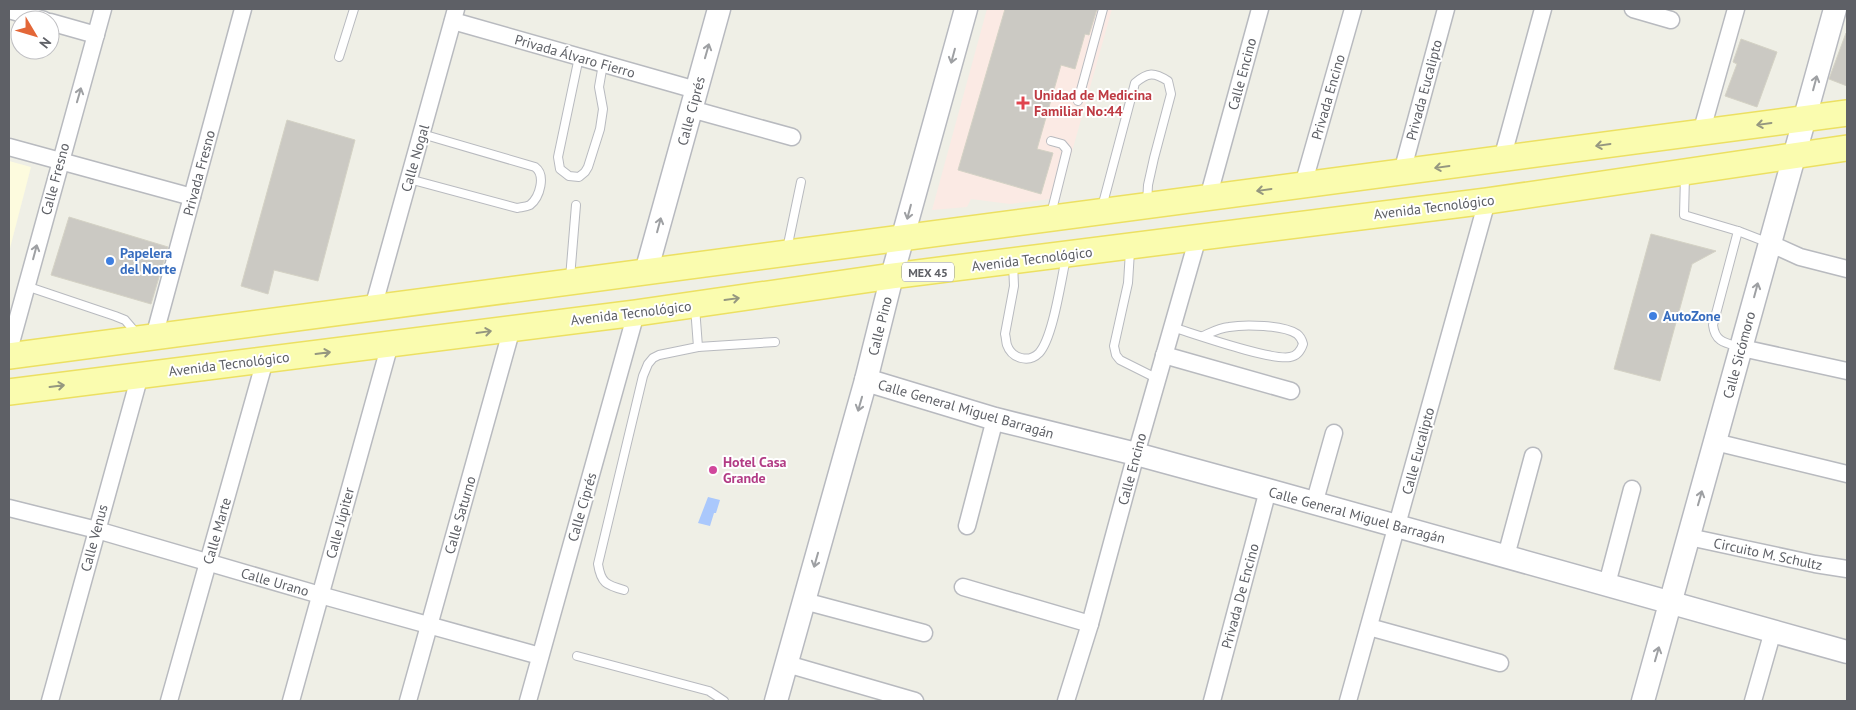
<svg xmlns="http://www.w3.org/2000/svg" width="1856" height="710" viewBox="0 0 1856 710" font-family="'PT Sans',sans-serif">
<rect width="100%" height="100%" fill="#efefe6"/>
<path fill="#fdfbde" d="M9,161L31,167L9,252Z"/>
<path fill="#fbeae4" d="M987,9H1112L1059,198L1010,204L971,199L967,207L932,210Z"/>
<path fill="#aac8fc" d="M708,497L720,500L716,513H714L710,526L698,523Z"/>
<g fill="#cbc9c3" stroke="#d4d2c5">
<path d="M1005,9H1097L1089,35L1085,34L1075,69L1061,65L1037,149L1053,153L1041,194L958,170Z"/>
<path d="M1846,33L1847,34V86L1829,79Z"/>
<path d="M1741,39L1777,52L1757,107L1725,96L1737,64L1733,62Z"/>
<path d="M287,120L355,140L318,281L274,270L268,294L241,286Z"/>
<path d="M69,217L168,247L151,304L51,275Z"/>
<path d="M1651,234L1716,251L1692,264L1660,381L1614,369Z"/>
</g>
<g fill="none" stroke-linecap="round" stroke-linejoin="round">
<defs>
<g id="lane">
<path d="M339,57L354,9"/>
<path d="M579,57L558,157L560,169L569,176L579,177L585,172L588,167L600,129L603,109L599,87L603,64"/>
<path d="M1078,101L1103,9"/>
<path d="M1051,141L1062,144L1067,150L1051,214"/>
<path d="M1685,176L1684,215L1738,231L1713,325C1715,342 1725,343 1740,347"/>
<path d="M409,179L517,208C522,207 526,207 530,205C540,197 546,175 535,167L422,134"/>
<path d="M1102,207L1135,83C1148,72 1154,72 1168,81L1171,94L1154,158L1148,185L1147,203"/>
<path d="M1738,231L1769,243"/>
<path d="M787,249L801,182"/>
<path d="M1130,251L1128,283L1114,346L1116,355L1120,360L1158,379"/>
<path d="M1013,263L1014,286L1005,334C1006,337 1006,342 1007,345C1012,359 1029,363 1039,353C1053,338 1061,280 1066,258"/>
<path d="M570,278L576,205"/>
<path d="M26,286L115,316L125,320L137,334"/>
<path d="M1172,327C1195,334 1271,361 1290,357C1297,356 1301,350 1303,344C1302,340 1301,337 1297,334C1283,325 1245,324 1229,327C1219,328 1212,332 1203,336"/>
<path d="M698,347L775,342"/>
<path d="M624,590C606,585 601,583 598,564L643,376L648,364L653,358L659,355L698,347L695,307"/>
<path d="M577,656L709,691L724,701"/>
</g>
<g id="street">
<path d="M1633,9L1671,20"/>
<path d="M9,10L44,20"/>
<path d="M453,21L696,90"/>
<path d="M50,22L96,35"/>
<path d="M691,109L792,137"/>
<path d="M1701,133L1736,9"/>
<path d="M9,147L192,197"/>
<path d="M1502,159L1543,9"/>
<path d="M1402,172L1446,9"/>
<path d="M1303,185L1353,9"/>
<path d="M1208,198L1260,9"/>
<path d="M1769,243L1800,257L1847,269"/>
<path d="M373,308L456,9"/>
<path d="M154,337L243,9"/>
<path d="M1742,348L1847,371"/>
<path d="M9,350L103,9"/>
<path d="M1164,355L1291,391"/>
<path d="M1715,442L1847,474"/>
<path d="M1314,504L1334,433"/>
<path d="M9,508L97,530L320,595L540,656"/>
<path d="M967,526L995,419"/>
<path d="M1689,537L1815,564L1847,569"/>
<path d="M1506,556L1533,456"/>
<path d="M1607,584L1632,489"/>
<path d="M963,587L1090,624"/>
<path d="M804,601L924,633"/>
<path d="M1369,627L1500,663"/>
<path d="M787,664L915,701"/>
<path d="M50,701L140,375"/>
<path d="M169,701L265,360"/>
<path d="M291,701L390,344"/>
<path d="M408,701L512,328"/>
<path d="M528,701L636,313"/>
<path d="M1066,701L1090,624L1136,454L1198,237"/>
<path d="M1212,701L1268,490"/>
<path d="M1348,701L1487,201"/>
<path d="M1753,701L1773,631"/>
</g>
<g id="secondary">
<path d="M646,272L719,9"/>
<path d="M866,380L995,419L1136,454L1268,490L1847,652"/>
<path d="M776,701L866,380L892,276L966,9"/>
<path d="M1643,701L1835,9"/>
</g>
<g id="primary">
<path d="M9,356L1847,113"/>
<path d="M9,392L636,313L892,276L1487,201L1847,148"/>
</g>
</defs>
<use href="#lane" stroke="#b8babf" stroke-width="10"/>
<use href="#street" stroke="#b8babf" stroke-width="19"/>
<use href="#secondary" stroke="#b7b9bf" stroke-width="25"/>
<use href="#primary" stroke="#ece062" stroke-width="28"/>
<use href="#lane" stroke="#fff" stroke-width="8"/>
<use href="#street" stroke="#fff" stroke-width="16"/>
<use href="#secondary" stroke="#fff" stroke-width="22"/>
<use href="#primary" stroke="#fafcaf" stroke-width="25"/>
</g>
<defs><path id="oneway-shaft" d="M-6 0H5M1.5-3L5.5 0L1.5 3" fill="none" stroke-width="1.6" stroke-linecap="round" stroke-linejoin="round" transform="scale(1.25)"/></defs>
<g stroke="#9ea0a3">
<use href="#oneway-shaft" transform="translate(707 51) rotate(-74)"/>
<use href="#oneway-shaft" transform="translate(953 56) rotate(105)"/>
<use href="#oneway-shaft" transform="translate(1815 83) rotate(-75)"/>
<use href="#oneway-shaft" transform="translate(79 95) rotate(-74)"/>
<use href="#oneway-shaft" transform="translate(909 212) rotate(105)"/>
<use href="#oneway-shaft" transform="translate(659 225) rotate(-75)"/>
<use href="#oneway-shaft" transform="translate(35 252) rotate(-75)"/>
<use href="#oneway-shaft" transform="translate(1756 290) rotate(-75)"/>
<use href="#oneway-shaft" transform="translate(860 404) rotate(106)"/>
<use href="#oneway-shaft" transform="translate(1700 498) rotate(-74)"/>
<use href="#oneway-shaft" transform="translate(816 560) rotate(106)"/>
<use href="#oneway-shaft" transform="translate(1657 654) rotate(-74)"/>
</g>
<g stroke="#959780">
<use href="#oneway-shaft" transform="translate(1764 124) rotate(172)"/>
<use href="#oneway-shaft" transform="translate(1603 145) rotate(172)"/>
<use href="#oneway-shaft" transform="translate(1442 167) rotate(172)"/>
<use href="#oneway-shaft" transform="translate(1264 190) rotate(172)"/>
<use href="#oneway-shaft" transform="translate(732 299) rotate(-8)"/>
<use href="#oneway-shaft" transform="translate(484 332) rotate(-8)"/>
<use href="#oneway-shaft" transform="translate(323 353) rotate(-7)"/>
<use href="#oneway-shaft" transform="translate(57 386) rotate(-7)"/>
</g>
<path fill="#e0444e" stroke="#fff" stroke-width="2" d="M1020.5 95.5h5v5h5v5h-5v5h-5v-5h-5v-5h5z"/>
<g fill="#3f7fe0" stroke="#fff" stroke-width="2">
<circle cx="110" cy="261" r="5"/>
<circle cx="1653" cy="316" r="5"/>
</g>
<circle fill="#d1479c" stroke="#fff" stroke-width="2" cx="713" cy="470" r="5"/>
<g text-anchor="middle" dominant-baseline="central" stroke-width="4" stroke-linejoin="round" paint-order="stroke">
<rect fill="#fff" stroke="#8e9094" stroke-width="1" x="902" y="262.5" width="52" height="19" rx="4"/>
<g font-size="12" font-weight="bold" fill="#5e6066">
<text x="928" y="272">MEX 45</text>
</g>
<g font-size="14" fill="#5e6066" stroke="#fff">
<text transform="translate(575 56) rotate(16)">Privada Álvaro Fierro</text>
<text transform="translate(1242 74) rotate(-75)">Calle Encino</text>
<text transform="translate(1424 90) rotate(-75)">Privada Eucalipto</text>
<text transform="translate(1328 97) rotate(-74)">Privada Encino</text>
<text transform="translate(691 111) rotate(-75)">Calle Ciprés</text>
<text transform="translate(415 158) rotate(-74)">Calle Nogal</text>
<text transform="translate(199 173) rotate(-75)">Privada Fresno</text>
<text transform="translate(55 179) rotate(-75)">Calle Fresno</text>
<text transform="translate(1434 207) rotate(-7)">Avenida Tecnológico</text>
<text transform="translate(1032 259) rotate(-7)">Avenida Tecnológico</text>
<text transform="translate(631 313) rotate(-7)">Avenida Tecnológico</text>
<text transform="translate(880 326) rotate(-76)">Calle Pino</text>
<text transform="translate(1739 355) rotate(-75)">Calle Sicómoro</text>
<text transform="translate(229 364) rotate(-7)">Avenida Tecnológico</text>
<text transform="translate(966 409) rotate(16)">Calle General Miguel Barragán</text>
<text transform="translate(1418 451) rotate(-75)">Calle Eucalipto</text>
<text transform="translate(1132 469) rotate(-75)">Calle Encino</text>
<text transform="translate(582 507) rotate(-74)">Calle Ciprés</text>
<text transform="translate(460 515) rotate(-74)">Calle Saturno</text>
<text transform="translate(1357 515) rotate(15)">Calle General Miguel Barragán</text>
<text transform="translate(340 523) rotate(-75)">Calle Júpiter</text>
<text transform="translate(217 531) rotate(-74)">Calle Marte</text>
<text transform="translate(94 538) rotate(-75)">Calle Venus</text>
<text transform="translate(1768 554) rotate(12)">Circuito M. Schultz</text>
<text transform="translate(275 582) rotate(16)">Calle Urano</text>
<text transform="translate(1240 596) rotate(-75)">Privada De Encino</text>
</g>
<g font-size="14" font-weight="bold" fill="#be3a42" stroke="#fff" text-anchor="start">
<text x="1034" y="95">Unidad de Medicina<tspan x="1034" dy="16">Familiar No:44</tspan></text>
</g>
<g font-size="14" font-weight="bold" fill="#366cbe" stroke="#fff" text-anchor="start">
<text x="120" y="253">Papelera<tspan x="120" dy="16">del Norte</tspan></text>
<text x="1663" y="316">AutoZone</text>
</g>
<g font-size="14" font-weight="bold" fill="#b23c85" stroke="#fff" text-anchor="start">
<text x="723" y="462">Hotel Casa<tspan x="723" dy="16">Grande</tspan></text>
</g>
</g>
<rect width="1856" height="710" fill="none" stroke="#5e6066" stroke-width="20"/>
<g transform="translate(35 35) rotate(128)"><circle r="24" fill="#ffffff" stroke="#bfbfc2"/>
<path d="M0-4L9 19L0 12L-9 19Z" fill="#e36738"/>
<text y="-8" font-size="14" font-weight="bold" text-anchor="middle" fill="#5e6066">N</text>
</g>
</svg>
